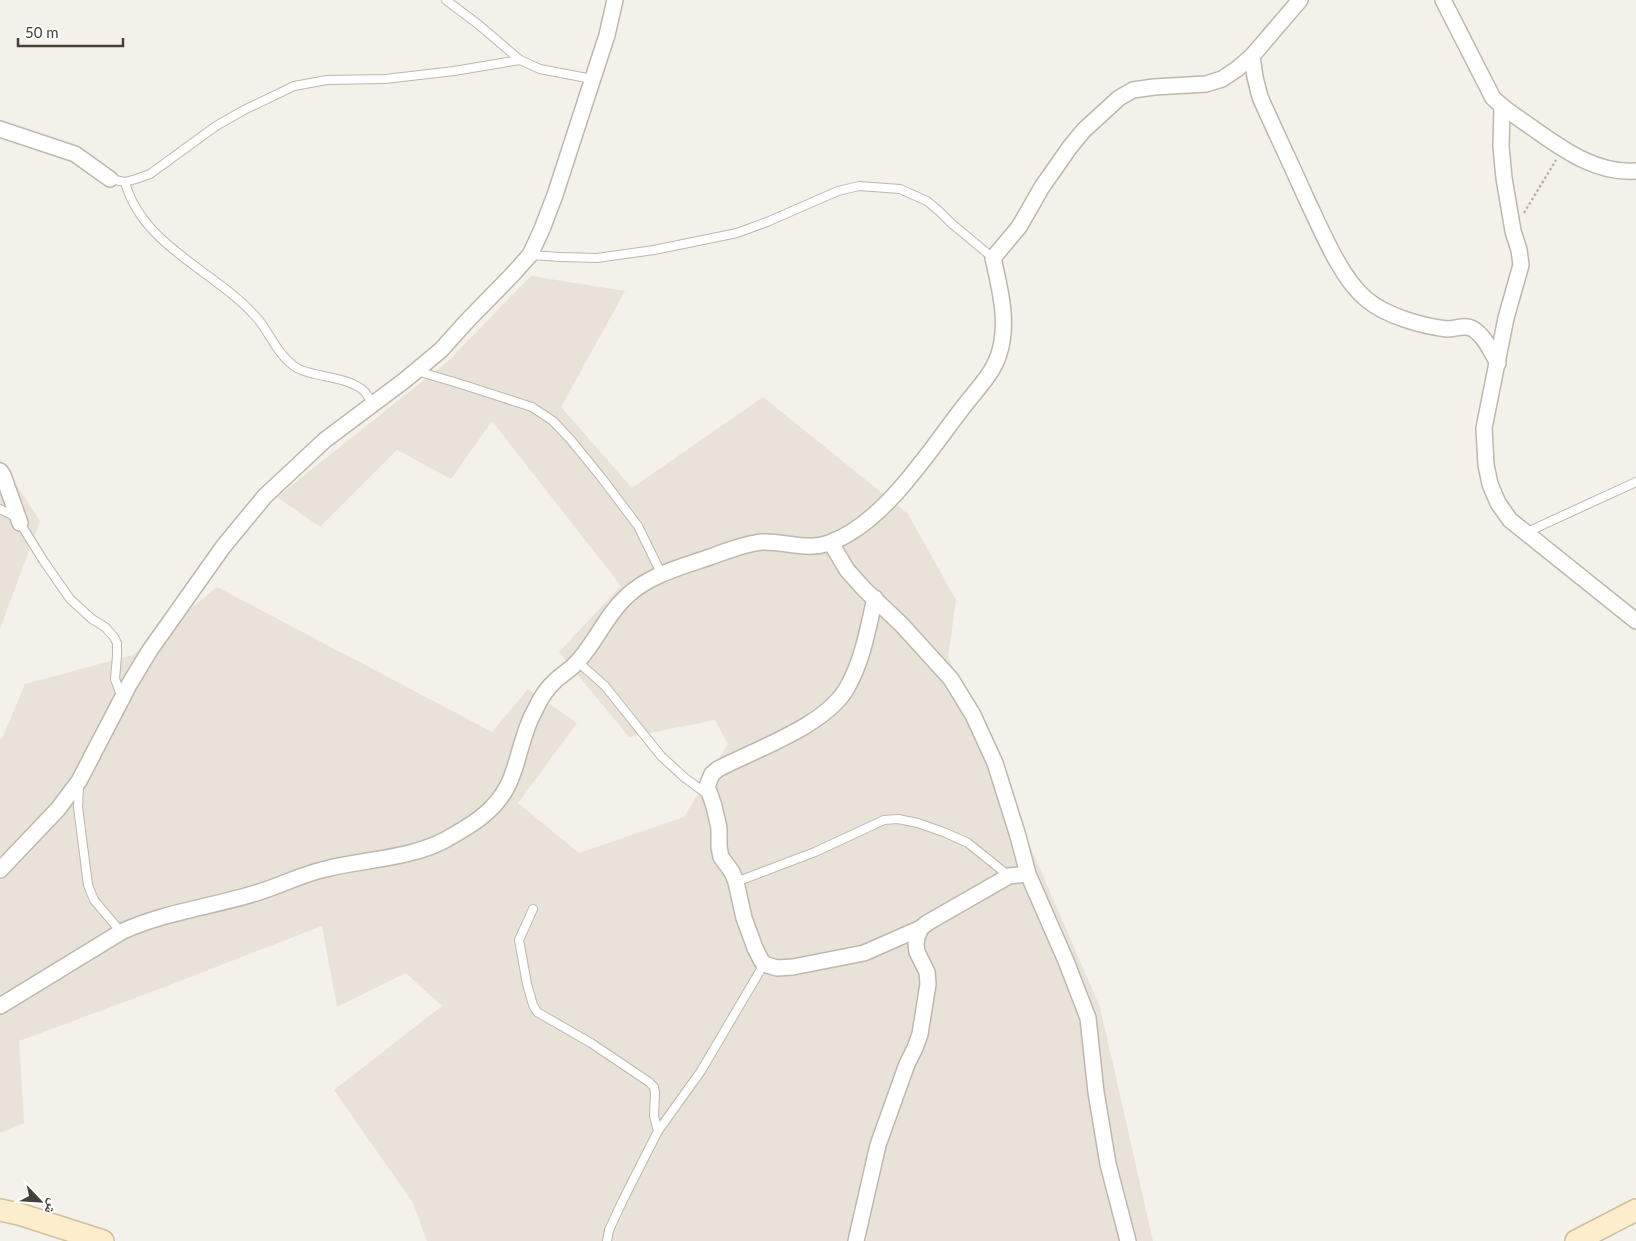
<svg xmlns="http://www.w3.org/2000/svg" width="1636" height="1241" viewBox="0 0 1636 1241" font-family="Lato,'Noto Naskh Arabic',sans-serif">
<rect width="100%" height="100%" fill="#f4f0ea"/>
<g fill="#e8e2d8">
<path d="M531,276L625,291L561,407L632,488L763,397L908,514L956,600L948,657L1100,1007L1153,1241H427L413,1203L334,1090L442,1006L406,973L337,1007L322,926L162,988L19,1041L24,1123L0,1133V738L2,739L25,684L133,655L217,587L492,732L528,689L577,723L518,803L579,853L684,817L728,744L715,720L629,737L559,652L621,586L492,421L451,479L397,450L320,527L277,497L448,361Z"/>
<path d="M0,459L40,521L0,629Z"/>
</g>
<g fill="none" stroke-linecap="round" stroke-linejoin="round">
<defs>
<g id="lane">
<path d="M446,0L479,25L520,60L540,69L592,79"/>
<path d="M110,179L125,182L136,179L150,174L216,126L244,110L294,86L327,80L385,79L454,71L520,60"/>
<path d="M125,182C142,246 216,271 257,318C270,333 277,354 294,366C300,371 308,372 315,374C331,378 353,380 365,392C368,396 371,401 373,404"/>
<path d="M530,255L561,257L597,258L654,250L737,233L767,222L838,191L859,186L900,189L927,201L939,211L951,223L993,258"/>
<path d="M417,371L464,385L532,407L553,421L570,439L601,477L638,526L662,575"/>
<path d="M0,509L12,515L20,523L43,560L70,599L92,619L105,627L114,637L117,643V656L115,679L122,698"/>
<path d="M1525,533L1636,482"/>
<path d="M578,662L605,686L661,756L685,778L707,794"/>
<path d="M79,786L78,807L88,885L94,900L121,932"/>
<path d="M736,882L815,852L884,820L898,819L918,823L946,833L968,843L1009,876"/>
<path d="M533,909L519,940L527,984L533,1005L537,1012L591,1043L649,1082L654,1087L655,1093L654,1116L658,1131L623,1200L609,1230L607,1241"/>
<path d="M658,1131L701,1071L764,964"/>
</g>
<g id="street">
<path d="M1443,0L1493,98C1505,110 1520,119 1534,129C1564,150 1597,174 1636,171"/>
<path d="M1252,56L1255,77L1260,97C1275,131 1291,164 1306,198C1321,229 1340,277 1366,299C1386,316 1422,326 1447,329C1456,329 1465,324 1473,329C1485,336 1491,352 1498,363"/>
<path d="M1502,107L1501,147L1504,178L1513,231L1519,250L1521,265L1506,318L1484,428L1486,465L1490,484L1498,503L1510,520L1636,621"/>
<path d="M0,129L75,154L110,179"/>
<path d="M0,471L3,475L20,523"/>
<path d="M831,543L847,570L865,590L901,624L951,679L973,715L995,763L1018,836L1028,874L1066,961L1088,1018L1096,1092L1108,1164L1128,1241"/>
<path d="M875,598C868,628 863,659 848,686C828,725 756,749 718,769L712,774L707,786L714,806L719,828V847L721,857L732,872L736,882L744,918L755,948L761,960L764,964L777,968L793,967L864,953L921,928"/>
<path d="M0,870L58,809L79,781L130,683L150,650L223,547L265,496L325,440L405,380L441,350L468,320L511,276L530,255L542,229L555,195L607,35L615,0"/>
<path d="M0,1006L121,932C164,912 211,907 256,893C280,886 302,874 326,869C365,859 409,859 445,840C470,826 495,812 508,785C520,761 521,734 535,710C540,699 547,688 556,680C564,673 573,668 579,660C597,640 607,614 627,596C649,575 681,567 710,557C727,551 743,544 762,542C785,541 807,551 829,543C883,524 927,454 961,410C974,392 992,376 999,354C1009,323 1000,289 993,258L1019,227L1042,187L1070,147L1084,130L1119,98L1133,90L1154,87L1206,84L1222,79L1237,69L1252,56L1300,0"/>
<path d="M856,1241L878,1145L907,1064L915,1048L920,1034L928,984L927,972L917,952L916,944L917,937L921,928L927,923L1009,876L1028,874"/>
</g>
<g id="secondary">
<path d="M0,1210L19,1214L103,1241"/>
<path d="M1576,1241L1636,1210"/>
</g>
</defs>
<use href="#lane" stroke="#bfb7ad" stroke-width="10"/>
<use href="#street" stroke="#bfb7ad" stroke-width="18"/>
<use href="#secondary" stroke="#d1bf9c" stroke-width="24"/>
<path stroke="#c0b29f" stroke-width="2.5" stroke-dasharray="2.5 2.5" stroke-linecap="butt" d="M1524,213L1556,160"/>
<use href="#lane" stroke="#fff" stroke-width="8"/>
<use href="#street" stroke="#fff" stroke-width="15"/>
<use href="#secondary" stroke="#fcedcc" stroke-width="21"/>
</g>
<g transform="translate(40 1201) rotate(115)" stroke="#ffffff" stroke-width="4" paint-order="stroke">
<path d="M0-4L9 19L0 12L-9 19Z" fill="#484038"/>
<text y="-8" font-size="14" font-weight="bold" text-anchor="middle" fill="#484038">ش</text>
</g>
<path d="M18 38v8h105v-8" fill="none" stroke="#484038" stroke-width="2.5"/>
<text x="25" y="38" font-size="15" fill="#484038" stroke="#ffffff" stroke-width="4" paint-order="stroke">50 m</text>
</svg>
